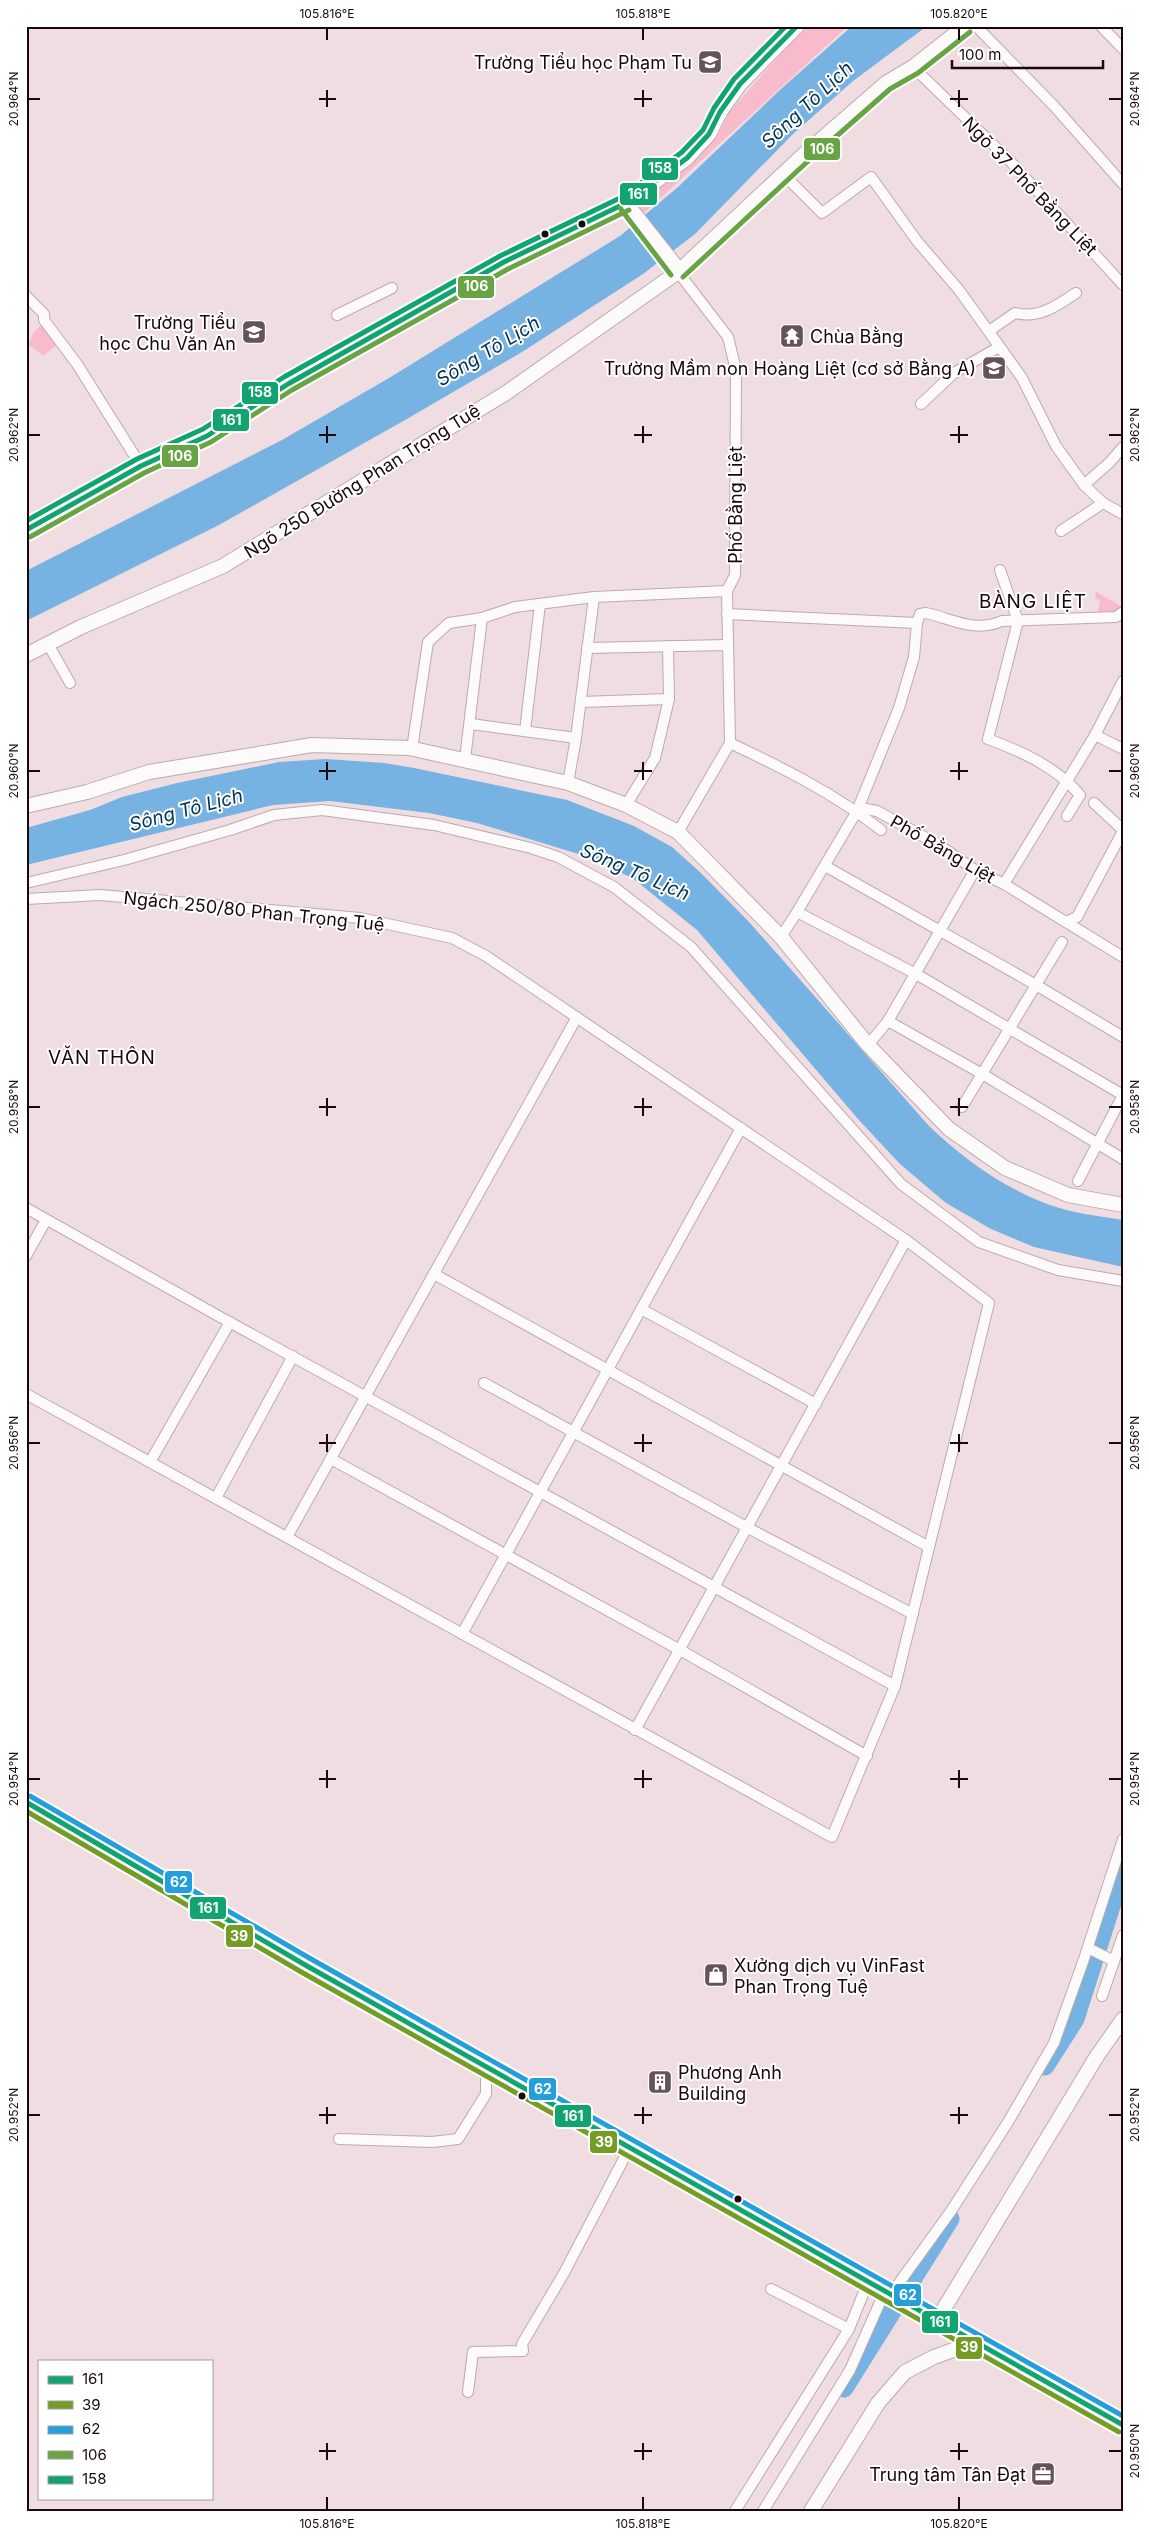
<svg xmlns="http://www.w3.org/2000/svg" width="1149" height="2537" viewBox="0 0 1149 2537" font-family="Inter,sans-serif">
<rect width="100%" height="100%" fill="#f0dde1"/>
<g fill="#f8bbcc">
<path d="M809,26H848L643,214L634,204L717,137L729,113L745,94L797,36Z"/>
<path d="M42,324L58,344L43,356L28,344L34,332Z"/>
<path d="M1096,592L1123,607V611L1098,614L1100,600L1095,599Z"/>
</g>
<g fill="#76b2e2">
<path d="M852,26H927L853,81L793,134L695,234L643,274L522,352L405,420L219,525L26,621V571L282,440L389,378L620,236L678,187L781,89Z"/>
<path d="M325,759L384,763L414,768L567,800L634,826L672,847L701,873L750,923L929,1126C964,1159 1002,1187 1047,1204C1071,1213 1098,1216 1123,1220V1267L1034,1247L991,1229L946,1203L900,1164L858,1119L697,930L635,880L598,860L477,823L429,813L330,801L273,805L26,865V828L90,810L122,797L177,783L279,762Z"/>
</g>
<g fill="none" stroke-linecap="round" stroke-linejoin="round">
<g stroke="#76b2e2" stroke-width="19">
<path d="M1045,2066L1075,2019L1123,1868"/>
<path d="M844,2388L950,2219"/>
</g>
<defs>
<g id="street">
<path d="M976,26L1054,106L1123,184"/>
<path d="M1101,26L1123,49"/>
<path d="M913,67L1009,160L1123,285"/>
<path d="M784,175L822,213L871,177L917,241L959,290L1022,378L1056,446L1084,485L1103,503L1123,514"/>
<path d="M678,272L728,337L736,370L735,575L727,591L730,743C783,768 835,794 881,830"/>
<path d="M26,296L44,314V320L77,364L141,466"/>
<path d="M337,315L392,288"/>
<path d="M989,331L1015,313C1038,319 1057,306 1076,293"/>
<path d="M921,404L954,373L999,347"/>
<path d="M1084,485L1109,463L1123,447"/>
<path d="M1061,531L1103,503"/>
<path d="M1000,570L1018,621"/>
<path d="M727,614L917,623L914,657L899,708L857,811L797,912L781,937"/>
<path d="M1018,621L988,739C1023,752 1056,767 1080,795L1067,816"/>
<path d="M917,623L920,614L926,613C953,619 974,633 1002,621L1116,617L1123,612"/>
<path d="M48,644L70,683"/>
<path d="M587,648L727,645"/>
<path d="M581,702L669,699"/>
<path d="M471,724L576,738"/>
<path d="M525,731L540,604"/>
<path d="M1095,735L1123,749"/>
<path d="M412,749L428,642L449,623L482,618L515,607L594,597L727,591"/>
<path d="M465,759L482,618"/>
<path d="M568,783L576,738L594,597"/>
<path d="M1094,803L1123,830"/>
<path d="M626,805L655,758L669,699L668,646"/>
<path d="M857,811L866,809L877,811L939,845L975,870L1004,884L1123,957"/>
<path d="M678,832L730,743"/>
<path d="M825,866L1036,985L1123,1037"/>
<path d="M26,883L124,860L230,830L274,815L322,810L434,825L531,848L558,857L614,887L691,947L901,1184L979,1242L1058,1270L1123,1281"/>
<path d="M1004,884L1095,735L1123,681"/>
<path d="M26,899L100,895L360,918L452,938L486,956L906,1240L989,1303L895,1686L832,1837L26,1394"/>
<path d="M797,912L916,974L1123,1095"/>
<path d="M1066,922L1077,917L1123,831"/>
<path d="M888,1021L984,1075L1123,1159"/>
<path d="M868,1045L888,1021L975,870"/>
<path d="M962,1107L1062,942"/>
<path d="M1078,1181L1123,1095"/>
<path d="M26,1208L222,1318L895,1686"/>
<path d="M26,1256L46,1220"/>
<path d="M434,1274L929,1547"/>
<path d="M641,1309L816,1404"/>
<path d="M484,1383L748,1528L913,1614"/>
<path d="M331,1459L680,1650L867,1756"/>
<path d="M150,1462L230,1322"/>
<path d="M216,1498L293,1356"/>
<path d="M287,1537L577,1017"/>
<path d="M462,1634L741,1128"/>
<path d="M635,1730L906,1240"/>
<path d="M1088,1948L1114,1961"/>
<path d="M1102,1996L1123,1935"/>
<path d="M339,2139L432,2142L458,2139L486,2094V2066"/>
<path d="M771,2289L849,2329"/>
<path d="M891,2294L951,2211L1008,2122L1054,2043L1084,1959L1123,1839"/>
<path d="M468,2392L473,2352L523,2351L522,2344L564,2273L630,2147"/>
<path d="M735,2511L849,2329L868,2282"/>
<path d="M763,2511L850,2370L885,2291"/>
</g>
<g id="secondary">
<path d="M626,203L675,265L678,272"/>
<path d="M26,530L141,466L207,436L288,384L401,322L504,262L626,203L687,158L709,134L720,112L740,84L797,26"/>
<path d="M26,655L81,627L223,566L506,393L678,272L801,157L886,83L913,67L965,26"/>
<path d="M26,806L87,792L149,772L312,745L409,748L568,783L626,805L678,832L781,937L868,1045L949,1129L1005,1168L1068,1195L1123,1205"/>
<path d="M937,2320L1097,2056L1123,2019"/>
<path d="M811,2511L878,2403L905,2372L934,2357L975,2342"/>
</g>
<path id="primary" d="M26,1802L307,1966L1123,2425"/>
</defs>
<use href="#street" stroke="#bdaaae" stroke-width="12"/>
<use href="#secondary" stroke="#bdaaae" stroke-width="16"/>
<use href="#primary" stroke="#b29d92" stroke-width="19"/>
<use href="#street" stroke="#fdfafa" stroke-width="10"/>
<use href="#secondary" stroke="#fdfafa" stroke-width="14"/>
<use href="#primary" stroke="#eee5de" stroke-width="16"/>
<defs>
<g id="bus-1">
<path d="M26,530L141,466L207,436L288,384L504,262L626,203L687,158L709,134L720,112L740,84L797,26"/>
<path d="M26,1802L307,1966L1123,2425"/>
</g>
<path id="bus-2" d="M26,1811L303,1973L1119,2432"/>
<path id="bus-3" d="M30,1796L311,1959L1123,2416"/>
<g id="bus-4">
<path d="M620,208L671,275"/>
<path d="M683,277L806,163L890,89L918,73L970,32"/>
<path d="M30,537L144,473L211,442L292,390L508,269L629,210"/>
</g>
<path id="bus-5" d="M26,521L137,459L203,429L284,377L500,256L622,197L682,152L703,130L714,108L734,79L786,26"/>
</defs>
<use href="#bus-1" stroke="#fff" stroke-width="9"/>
<use href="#bus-2" stroke="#fff" stroke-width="9"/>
<use href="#bus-3" stroke="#fff" stroke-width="9"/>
<use href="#bus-4" stroke="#fff" stroke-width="9"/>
<use href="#bus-5" stroke="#fff" stroke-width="9"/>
<use href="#bus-1" stroke="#11a471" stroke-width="5"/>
<use href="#bus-2" stroke="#759d26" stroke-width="5"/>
<use href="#bus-3" stroke="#259fdb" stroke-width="5"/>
<use href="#bus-4" stroke="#68a443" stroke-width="5"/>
<use href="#bus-5" stroke="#11a471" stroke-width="5"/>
</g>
<path fill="none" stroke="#1a080d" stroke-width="2" d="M327,28V40M643,28V40M959,28V40M327,90V107M643,90V107M959,90V107M28,99H40M319,99H336M634,99H652M950,99H968M1109,99H1122M327,426V443M643,426V443M959,426V443M28,435H40M319,435H336M634,435H652M950,435H968M1109,435H1122M327,762V780M643,762V780M959,762V780M28,771H40M319,771H336M634,771H652M950,771H968M1109,771H1122M327,1098V1116M643,1098V1116M959,1098V1116M28,1107H40M319,1107H336M634,1107H652M950,1107H968M1109,1107H1122M327,1434V1452M643,1434V1452M959,1434V1452M28,1443H40M319,1443H336M634,1443H652M950,1443H968M1109,1443H1122M327,1770V1788M643,1770V1788M959,1770V1788M28,1779H40M319,1779H336M634,1779H652M950,1779H968M1109,1779H1122M327,2107V2124M643,2107V2124M959,2107V2124M28,2115H40M319,2115H336M634,2115H652M950,2115H968M1109,2115H1122M327,2443V2460M643,2443V2460M959,2443V2460M319,2451H336M634,2451H652M950,2451H968M1109,2451H1122M327,2497V2510M643,2497V2510M959,2497V2510"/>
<defs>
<symbol id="school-square" viewBox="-11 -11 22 22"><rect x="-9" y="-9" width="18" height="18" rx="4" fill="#655357" stroke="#fff"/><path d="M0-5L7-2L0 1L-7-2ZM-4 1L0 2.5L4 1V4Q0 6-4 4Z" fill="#fff"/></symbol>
<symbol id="temple-square" viewBox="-11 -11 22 22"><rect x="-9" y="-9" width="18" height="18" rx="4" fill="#655357" stroke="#fff"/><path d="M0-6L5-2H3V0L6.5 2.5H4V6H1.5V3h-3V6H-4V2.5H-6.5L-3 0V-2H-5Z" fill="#fff"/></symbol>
<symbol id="shop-square" viewBox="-11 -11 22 22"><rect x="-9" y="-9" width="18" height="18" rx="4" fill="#655357" stroke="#fff"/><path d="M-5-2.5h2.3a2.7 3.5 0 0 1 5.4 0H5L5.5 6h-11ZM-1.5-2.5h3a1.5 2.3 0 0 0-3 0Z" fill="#fff"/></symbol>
<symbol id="building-square" viewBox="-11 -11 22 22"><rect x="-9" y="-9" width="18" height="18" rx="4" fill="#655357" stroke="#fff"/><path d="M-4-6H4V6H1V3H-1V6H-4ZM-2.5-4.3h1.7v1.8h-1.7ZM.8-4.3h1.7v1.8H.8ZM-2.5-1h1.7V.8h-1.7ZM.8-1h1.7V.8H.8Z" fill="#fff"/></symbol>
<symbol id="office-square" viewBox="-11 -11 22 22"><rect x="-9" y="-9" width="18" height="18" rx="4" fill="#655357" stroke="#fff"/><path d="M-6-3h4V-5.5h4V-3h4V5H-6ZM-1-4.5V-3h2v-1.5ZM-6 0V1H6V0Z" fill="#fff"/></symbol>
</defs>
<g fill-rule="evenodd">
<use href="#school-square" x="696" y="48" width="28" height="28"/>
<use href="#school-square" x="240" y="318" width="28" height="28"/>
<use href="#temple-square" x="778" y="322" width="28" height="28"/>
<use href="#school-square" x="980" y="354" width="28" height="28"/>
<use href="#shop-square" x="702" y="1961" width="28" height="28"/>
<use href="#building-square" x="646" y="2068" width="28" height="28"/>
<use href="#office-square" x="1029" y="2460" width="28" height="28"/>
</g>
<g fill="#1a080d" stroke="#fff" stroke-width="2">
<circle cx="582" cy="224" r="4.5"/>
<circle cx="545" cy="234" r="4.5"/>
<circle cx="522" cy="2096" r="4.5"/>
<circle cx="738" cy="2199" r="4.5"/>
</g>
<g text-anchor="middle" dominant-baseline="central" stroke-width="4" stroke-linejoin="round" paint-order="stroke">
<g font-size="18" fill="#1a080d" stroke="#fff" text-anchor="end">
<text x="692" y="62">Trường Tiểu học Phạm Tu</text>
<text x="236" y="322">Trường Tiểu<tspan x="236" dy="21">học Chu Văn An</tspan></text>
<text x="810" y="336" text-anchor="start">Chùa Bằng</text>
<text x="976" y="368">Trường Mầm non Hoàng Liệt (cơ sở Bằng A)</text>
<text x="734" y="1965" text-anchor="start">Xưởng dịch vụ VinFast<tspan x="734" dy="21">Phan Trọng Tuệ</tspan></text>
<text x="678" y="2072" text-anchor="start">Phương Anh<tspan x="678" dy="21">Building</tspan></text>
<text x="1026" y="2474">Trung tâm Tân Đạt</text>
</g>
<g font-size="18" fill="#1a080d" stroke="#fff">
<text transform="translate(1030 186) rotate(46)">Ngõ 37 Phố Bằng Liệt</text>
<text transform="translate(362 481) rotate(-32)">Ngõ 250 Đường Phan Trọng Tuệ</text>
<text transform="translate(735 505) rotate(-90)">Phố Bằng Liệt</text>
<text transform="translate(943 849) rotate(30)">Phố Bằng Liệt</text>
<text transform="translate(254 911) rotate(6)">Ngách 250/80 Phan Trọng Tuệ</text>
</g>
<g font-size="19" font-style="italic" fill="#003657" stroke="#fff">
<text transform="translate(807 105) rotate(-43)">Sông Tô Lịch</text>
<text transform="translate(488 351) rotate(-31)">Sông Tô Lịch</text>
<text transform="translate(186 810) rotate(-15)">Sông Tô Lịch</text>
<text transform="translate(635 872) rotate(23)">Sông Tô Lịch</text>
</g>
<g font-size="19" letter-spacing="1" fill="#1a080d" stroke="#fff">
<text x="1033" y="601">BÀNG LIỆT</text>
<text x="102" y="1057">VĂN THÔN</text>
</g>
</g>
<g stroke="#fff" stroke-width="2">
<rect x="803" y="137" width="38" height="24" rx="5" fill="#68a443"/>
<rect x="641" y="157" width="38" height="24" rx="5" fill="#11a471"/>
<rect x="619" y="182" width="39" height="24" rx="5" fill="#11a471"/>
<rect x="457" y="275" width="38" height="24" rx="5" fill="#68a443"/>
<rect x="241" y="381" width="38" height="24" rx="5" fill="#11a471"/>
<rect x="212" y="408" width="38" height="24" rx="5" fill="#11a471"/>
<rect x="161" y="444" width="38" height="24" rx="5" fill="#68a443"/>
<rect x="164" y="1870" width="29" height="24" rx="5" fill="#259fdb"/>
<rect x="189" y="1896" width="38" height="24" rx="5" fill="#11a471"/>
<rect x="225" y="1924" width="29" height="24" rx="5" fill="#759d26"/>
<rect x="528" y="2077" width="29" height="24" rx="5" fill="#259fdb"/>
<rect x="554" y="2104" width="38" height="24" rx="5" fill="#11a471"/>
<rect x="589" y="2130" width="29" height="24" rx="5" fill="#759d26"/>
<rect x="893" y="2283" width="29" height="24" rx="5" fill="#259fdb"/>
<rect x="921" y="2310" width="38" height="24" rx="5" fill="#11a471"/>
<rect x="955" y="2336" width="28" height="24" rx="5" fill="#759d26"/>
</g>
<g font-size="14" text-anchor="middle" font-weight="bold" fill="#fff">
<text x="822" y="154">106</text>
<text x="660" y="173">158</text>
<text x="638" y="199">161</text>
<text x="476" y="291">106</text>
<text x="260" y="397">158</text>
<text x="231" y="425">161</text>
<text x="180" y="461">106</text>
<text x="179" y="1887">62</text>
<text x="208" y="1913">161</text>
<text x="239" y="1941">39</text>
<text x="543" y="2094">62</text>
<text x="573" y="2121">161</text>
<text x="604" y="2147">39</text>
<text x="908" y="2300">62</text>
<text x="940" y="2327">161</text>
<text x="969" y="2352">39</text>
</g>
<rect width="1149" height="2537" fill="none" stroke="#ffffff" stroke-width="55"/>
<rect x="38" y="2360" width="175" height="140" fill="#ffffff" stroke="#a39c9e"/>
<rect x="48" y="2376" width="25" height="8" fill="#11a471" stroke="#a39c9e"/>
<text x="82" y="2384" font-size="15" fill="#1a080d">161</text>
<rect x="48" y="2401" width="25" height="8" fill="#759d26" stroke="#a39c9e"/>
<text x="82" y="2410" font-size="15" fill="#1a080d">39</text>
<rect x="48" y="2426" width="25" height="8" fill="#259fdb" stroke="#a39c9e"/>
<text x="82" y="2434" font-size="15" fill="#1a080d">62</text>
<rect x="48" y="2451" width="25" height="8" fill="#68a443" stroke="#a39c9e"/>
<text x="82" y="2460" font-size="15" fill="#1a080d">106</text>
<rect x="48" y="2476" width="25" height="8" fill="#11a471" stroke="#a39c9e"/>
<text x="82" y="2484" font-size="15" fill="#1a080d">158</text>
<path d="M952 60v8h151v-8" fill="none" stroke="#1a080d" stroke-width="2.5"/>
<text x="959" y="60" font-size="15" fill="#1a080d" stroke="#ffffff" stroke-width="4" paint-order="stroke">100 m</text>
<rect x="28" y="28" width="1094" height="2482" fill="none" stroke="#1a080d" stroke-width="2"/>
<g font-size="12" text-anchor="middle" fill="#1a080d">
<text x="327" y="18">105.816°E</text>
<text x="643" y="18">105.818°E</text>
<text x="959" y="18">105.820°E</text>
<text transform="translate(14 99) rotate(-90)" y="4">20.964°N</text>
<text transform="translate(1135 99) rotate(-90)" y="4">20.964°N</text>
<text transform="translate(14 435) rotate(-90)" y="4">20.962°N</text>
<text transform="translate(1135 435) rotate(-90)" y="4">20.962°N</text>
<text transform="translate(14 771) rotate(-90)" y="4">20.960°N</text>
<text transform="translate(1135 771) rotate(-90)" y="4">20.960°N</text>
<text transform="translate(14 1107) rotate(-90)" y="4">20.958°N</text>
<text transform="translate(1135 1107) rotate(-90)" y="4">20.958°N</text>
<text transform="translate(14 1443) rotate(-90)" y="4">20.956°N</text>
<text transform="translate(1135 1443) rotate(-90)" y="4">20.956°N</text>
<text transform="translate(14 1779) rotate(-90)" y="4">20.954°N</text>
<text transform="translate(1135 1779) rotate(-90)" y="4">20.954°N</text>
<text transform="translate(14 2115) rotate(-90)" y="4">20.952°N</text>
<text transform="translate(1135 2115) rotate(-90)" y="4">20.952°N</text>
<text transform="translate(1135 2451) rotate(-90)" y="4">20.950°N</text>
<text x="327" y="2528">105.816°E</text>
<text x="643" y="2528">105.818°E</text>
<text x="959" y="2528">105.820°E</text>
</g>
</svg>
